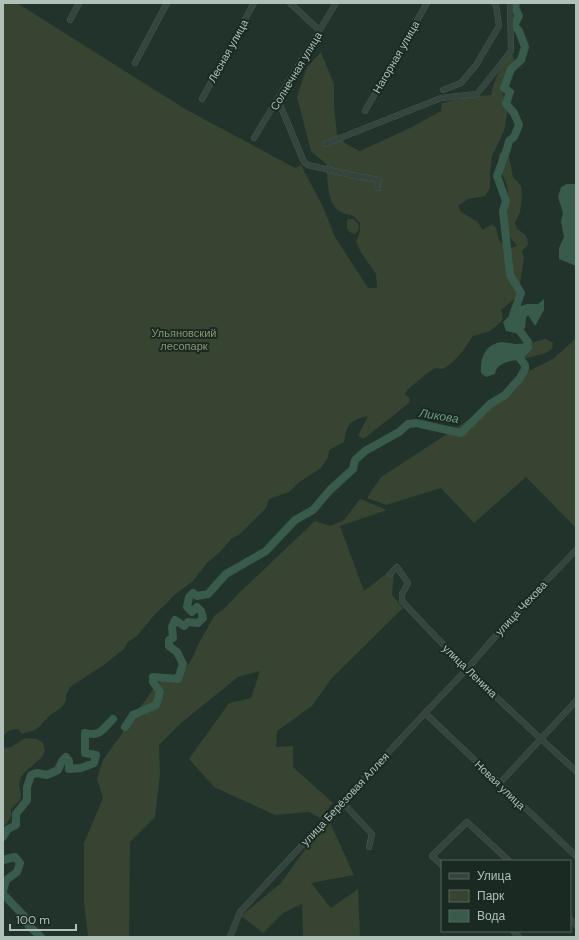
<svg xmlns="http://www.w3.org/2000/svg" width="579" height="940" viewBox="0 0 579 940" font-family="'DM Sans',sans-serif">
<rect width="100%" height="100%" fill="#22332b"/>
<g fill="#364431">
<path d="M3,3H17L185,109L295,168L301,165L323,207L335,237L368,288H377L376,274L360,251L356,241L360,232V223C358,221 356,218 353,216C348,214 343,214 338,210C327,202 328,177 326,164L311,151L297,97L307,67L321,52L334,84V107L337,134L346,144L360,151L410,128L441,111L442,103L467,97L491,95C495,78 499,69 509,56L513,55L514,60L502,81L501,88L508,109L504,131L492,156L490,173V188L485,196L468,199L458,206L461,212L478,222L482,230L492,224L496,228L499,240L507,249L517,246L506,232L499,216L507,213L509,202L507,185L498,165L499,153L508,152L513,177L521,186L522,196L520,212L515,223L517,229C524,233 528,236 528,245L522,251L524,258L518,296L501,310L503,318L501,322L490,331L473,336L462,352L453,362L443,369L435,368L425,375L407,390L405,395L410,398L409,403L371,433L363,439L358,436L368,416C348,421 348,423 344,442L329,450L328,457L321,468L298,483L289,492L269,499L266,508L240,534L231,539L221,551L207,563L193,581L173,596L169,601L156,613L137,636L128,642L124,649L105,664L70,687L66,695V701L61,708L50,715L40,726L35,730L24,733L22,734L18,729C10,729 7,731 3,737Z"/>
<path d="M348,219H353L358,224L359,229L355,234C347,233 345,226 348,219Z"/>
<path d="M576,338V528L526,477L474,523L441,488L386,505L367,498L381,477L470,419L513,392L525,373L553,359Z"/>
<path d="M545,339L553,343L552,349L546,353L524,359L533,348L531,343Z"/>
<path d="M360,499L387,510L340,526L364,591L391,570L394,574L392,595L403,608L332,678L312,706L277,731L276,747L293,746V767L333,803L320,818L309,812L275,815L214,787L189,759L229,703L251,698L260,671L238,677L182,722L159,745L160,775L155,817L130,842L129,937H88L84,902V843L103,798L97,779L103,760L154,688L164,678L183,672L192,659L198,645L214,616L226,607L237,595L315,521L330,526L344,520Z"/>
<path d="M25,738L37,739L43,743L45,751L42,757L22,775L19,784L21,794L20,800L11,809V817L3,828V746L5,748L11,747Z"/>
<path d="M328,818L354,875L311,883L331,908L358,889L360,937H303L302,904L283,913L263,933L241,916L280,884Z"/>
</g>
<g fill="#395b4b">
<path d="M567,184H576V266L559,259V248L564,237L561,221L563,213L558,197L561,187Z"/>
<path d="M544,299V310L535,326L528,315L526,318L525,328L520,334L506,331L503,322L511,314L514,308L527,304H538Z"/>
<path d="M503,342L515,344L531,343L533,348L523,359C513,361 497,361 495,374L486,377L481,373C480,357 486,343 503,342Z"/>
</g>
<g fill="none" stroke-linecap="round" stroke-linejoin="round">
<g stroke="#395b4b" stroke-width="8">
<path d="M125,727L133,715L156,705L160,692L153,682V677L178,679L183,664L177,652L169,646V640L173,638L172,627L175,620L184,626L188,622L198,623L203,618L201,611L197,607L192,612L187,607L189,597L193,593L197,596L208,594L226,574L266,551L295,520L313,510L330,490L353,469L355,460L365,451L399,432L408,424L416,423L461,433L490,404L505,395L520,378L525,369V365L517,355L525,351L528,342L519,330L513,315L521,293L510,275L503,211L506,201L497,176L507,149L509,141L514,137L519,125L514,113L506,104L510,92L504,88L511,69L521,60L525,47L519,31L514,25L519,16L515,7L516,3"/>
<path d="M3,837L8,829L16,825V814L27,800V787L31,775L37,773L47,775L58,770L62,761L66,757L69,761V769L81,768L94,763L96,755L85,753V733C100,737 103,729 113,719"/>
<path d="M3,860L15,857L20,863L17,872L6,880L3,891"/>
<path d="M3,894L24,916L29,926L41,937"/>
</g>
<defs>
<g id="minor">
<path d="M290,3L320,31"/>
<path d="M70,20L79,3"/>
<path d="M135,63L167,3"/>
<path d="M443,90L461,83L476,65L499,26L496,5L494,3"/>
<path d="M202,99L254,3"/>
<path d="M278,100L304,162L308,165L351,175L379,180"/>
<path d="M365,111L427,3"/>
<path d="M254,138L336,3"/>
<path d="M325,144L441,98L477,94L511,51L510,3"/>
<path d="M377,180L378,188"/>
<path d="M390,574L397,567L408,583L402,594V601C457,661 516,717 576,771"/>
<path d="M425,713L576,856"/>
<path d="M499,784L576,701"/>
<path d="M342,802L372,834L369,847"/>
<path d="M442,865L432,856L467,822L509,861"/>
<path d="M570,919L576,925"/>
<path d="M513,931L519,937"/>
<path d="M230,937L240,912L425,713L468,668L512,617L576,550"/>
</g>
</defs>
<use href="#minor" stroke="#52625b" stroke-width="6"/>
<use href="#minor" stroke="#35443d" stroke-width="5.5"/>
</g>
<g text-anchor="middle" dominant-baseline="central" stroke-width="4" stroke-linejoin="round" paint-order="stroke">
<g font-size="11" fill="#afc1b9" stroke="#1a2922">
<text transform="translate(228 51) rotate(-61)">Лесная улица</text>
<text transform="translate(396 57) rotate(-60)">Нагорная улица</text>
<text transform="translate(296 71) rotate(-59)">Солнечная улица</text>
<text transform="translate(521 608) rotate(-47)">улица Чехова</text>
<text transform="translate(470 671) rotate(44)">улица Ленина</text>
<text transform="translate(500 785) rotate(44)">Новая улица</text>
<text transform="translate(345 799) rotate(-47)">улица Берёзовая Аллея</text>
</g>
<g font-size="11" fill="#8e9471" stroke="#1a2922">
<text x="184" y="333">Ульяновский<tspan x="184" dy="13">лесопарк</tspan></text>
</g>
<g font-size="12" font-style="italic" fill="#6c9c85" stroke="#1a2922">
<text transform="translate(439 416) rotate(9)">Ликова</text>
</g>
</g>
<rect width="579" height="940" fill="none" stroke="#afc1b9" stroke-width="8"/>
<rect x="441" y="860" width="130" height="72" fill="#1a2922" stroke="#56665e"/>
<rect x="449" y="873" width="20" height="6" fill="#35443d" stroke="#56665e"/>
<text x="477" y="880" font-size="12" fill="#afc1b9">Улица</text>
<rect x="449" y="890" width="20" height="12" fill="#364431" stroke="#56665e"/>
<text x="477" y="900" font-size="12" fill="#afc1b9">Парк</text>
<rect x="449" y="910" width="20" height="12" fill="#395b4b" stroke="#56665e"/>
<text x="477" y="920" font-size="12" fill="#afc1b9">Вода</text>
<path d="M10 924v6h66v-6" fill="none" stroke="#afc1b9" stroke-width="2"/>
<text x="16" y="924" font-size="12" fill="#afc1b9" stroke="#1a2922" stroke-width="3" paint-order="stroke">100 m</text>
</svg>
